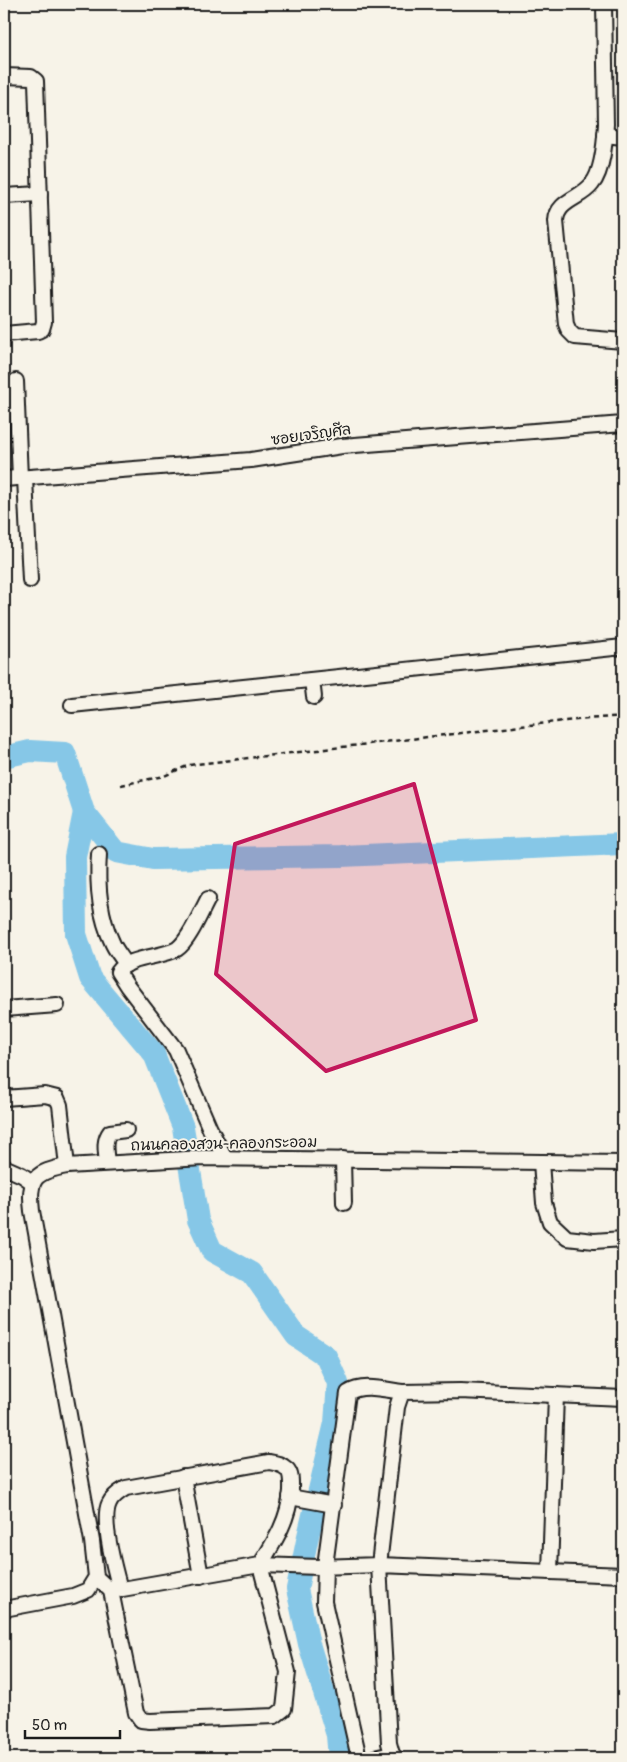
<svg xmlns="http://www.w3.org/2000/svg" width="627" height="1762" viewBox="0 0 627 1762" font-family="Pangolin,'Playpen Sans Thai',sans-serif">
<rect width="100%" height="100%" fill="#f7f3e8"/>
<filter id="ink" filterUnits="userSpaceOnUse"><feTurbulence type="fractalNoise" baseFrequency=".02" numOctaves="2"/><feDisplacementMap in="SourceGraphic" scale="10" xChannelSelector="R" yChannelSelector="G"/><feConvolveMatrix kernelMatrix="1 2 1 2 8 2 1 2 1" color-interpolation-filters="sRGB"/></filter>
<g filter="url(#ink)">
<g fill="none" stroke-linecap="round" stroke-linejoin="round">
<g stroke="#86c7e7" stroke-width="22">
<path d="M4,757L30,751L65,753L84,812L116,852L153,859L341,856L623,844"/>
<path d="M84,812L75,857L76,934L90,978L154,1054L183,1127L198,1220L212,1251L252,1273L296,1336L326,1356L338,1383L335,1423L308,1536L297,1589L309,1644L337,1735L339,1758"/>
</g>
<defs>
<g id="minor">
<path d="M604,4L606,124C605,140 603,171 592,184C581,199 557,200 556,221L566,324L569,331L575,337L623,341"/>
<path d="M4,76L31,77L36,81L44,322L42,329L38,331L4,334"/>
<path d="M605,135L623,137"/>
<path d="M4,196L40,194"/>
<path d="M16,381L20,478"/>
<path d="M25,478L30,580"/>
<path d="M4,479L251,460L342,446L623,424"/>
<path d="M312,680L314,697"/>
<path d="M72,705L623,647"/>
<path d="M99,854C97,883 99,915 112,942C115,950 122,957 126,965"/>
<path d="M208,899C201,912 189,941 177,949C161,958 129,956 118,972L127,986L176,1050L210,1129L225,1158"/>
<path d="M4,1009L57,1005"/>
<path d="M4,1098L45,1095L57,1098L60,1105L67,1166"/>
<path d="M343,1159L344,1203"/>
<path d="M541,1162L544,1203L550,1222L567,1238L594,1241L623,1239"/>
<path d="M107,1163C106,1152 103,1141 110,1132L126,1130"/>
<path d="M4,1167L22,1175L32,1182"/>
<path d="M183,1477L201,1576"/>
<path d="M290,1497L334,1505"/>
<path d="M550,1572L556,1395"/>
<path d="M96,1577L111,1591L136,1713L141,1720L150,1721L275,1716L284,1709L288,1672L260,1565C275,1541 289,1519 291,1491C291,1484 292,1474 287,1469C282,1464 275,1463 269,1462L126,1488C119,1492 112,1497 109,1504C101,1520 115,1571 120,1589"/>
<path d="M111,1591L260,1565L319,1567L379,1565L397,1407L402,1392L460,1391L623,1398"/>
<path d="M4,1609L73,1596L88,1590L96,1577L92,1541L32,1211C28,1178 35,1172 67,1166L203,1158L623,1163"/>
<path d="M359,1758L324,1602L325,1566L348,1393C362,1383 386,1390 402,1392"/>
<path d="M374,1758L392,1754"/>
<path d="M396,1758L392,1754L389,1743L379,1565L623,1575"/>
</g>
</defs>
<use href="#minor" stroke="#1c1c1c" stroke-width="18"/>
<path stroke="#1c1c1c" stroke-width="2.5" stroke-dasharray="5 4" stroke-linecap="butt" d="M121,785L164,776L189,765L564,721L623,716"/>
<use href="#minor" stroke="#f7f3e8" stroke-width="14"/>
</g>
</g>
<path fill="#c2185b" fill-opacity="0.2" stroke="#c2185b" stroke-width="4" stroke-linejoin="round" d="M414,784L476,1020L326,1071L216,974L235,844Z"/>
<g text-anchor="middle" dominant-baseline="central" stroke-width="4" stroke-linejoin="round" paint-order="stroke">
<g font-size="15" fill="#1c1c1c" stroke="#f7f3e8">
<text transform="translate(311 435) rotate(-8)">ซอยเจริญศีล</text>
<text transform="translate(224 1144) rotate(-1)">ถนนคลองสวน-คลองกระออม</text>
</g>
</g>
<rect width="627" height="1762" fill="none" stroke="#f7f3e8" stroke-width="20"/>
<rect x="10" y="10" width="607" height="1742" fill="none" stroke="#1c1c1c" stroke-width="2" filter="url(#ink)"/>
<path d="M25 1730v8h95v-8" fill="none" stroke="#1c1c1c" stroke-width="2.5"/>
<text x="32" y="1730" font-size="15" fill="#1c1c1c" stroke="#f7f3e8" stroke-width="4" paint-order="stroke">50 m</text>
</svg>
